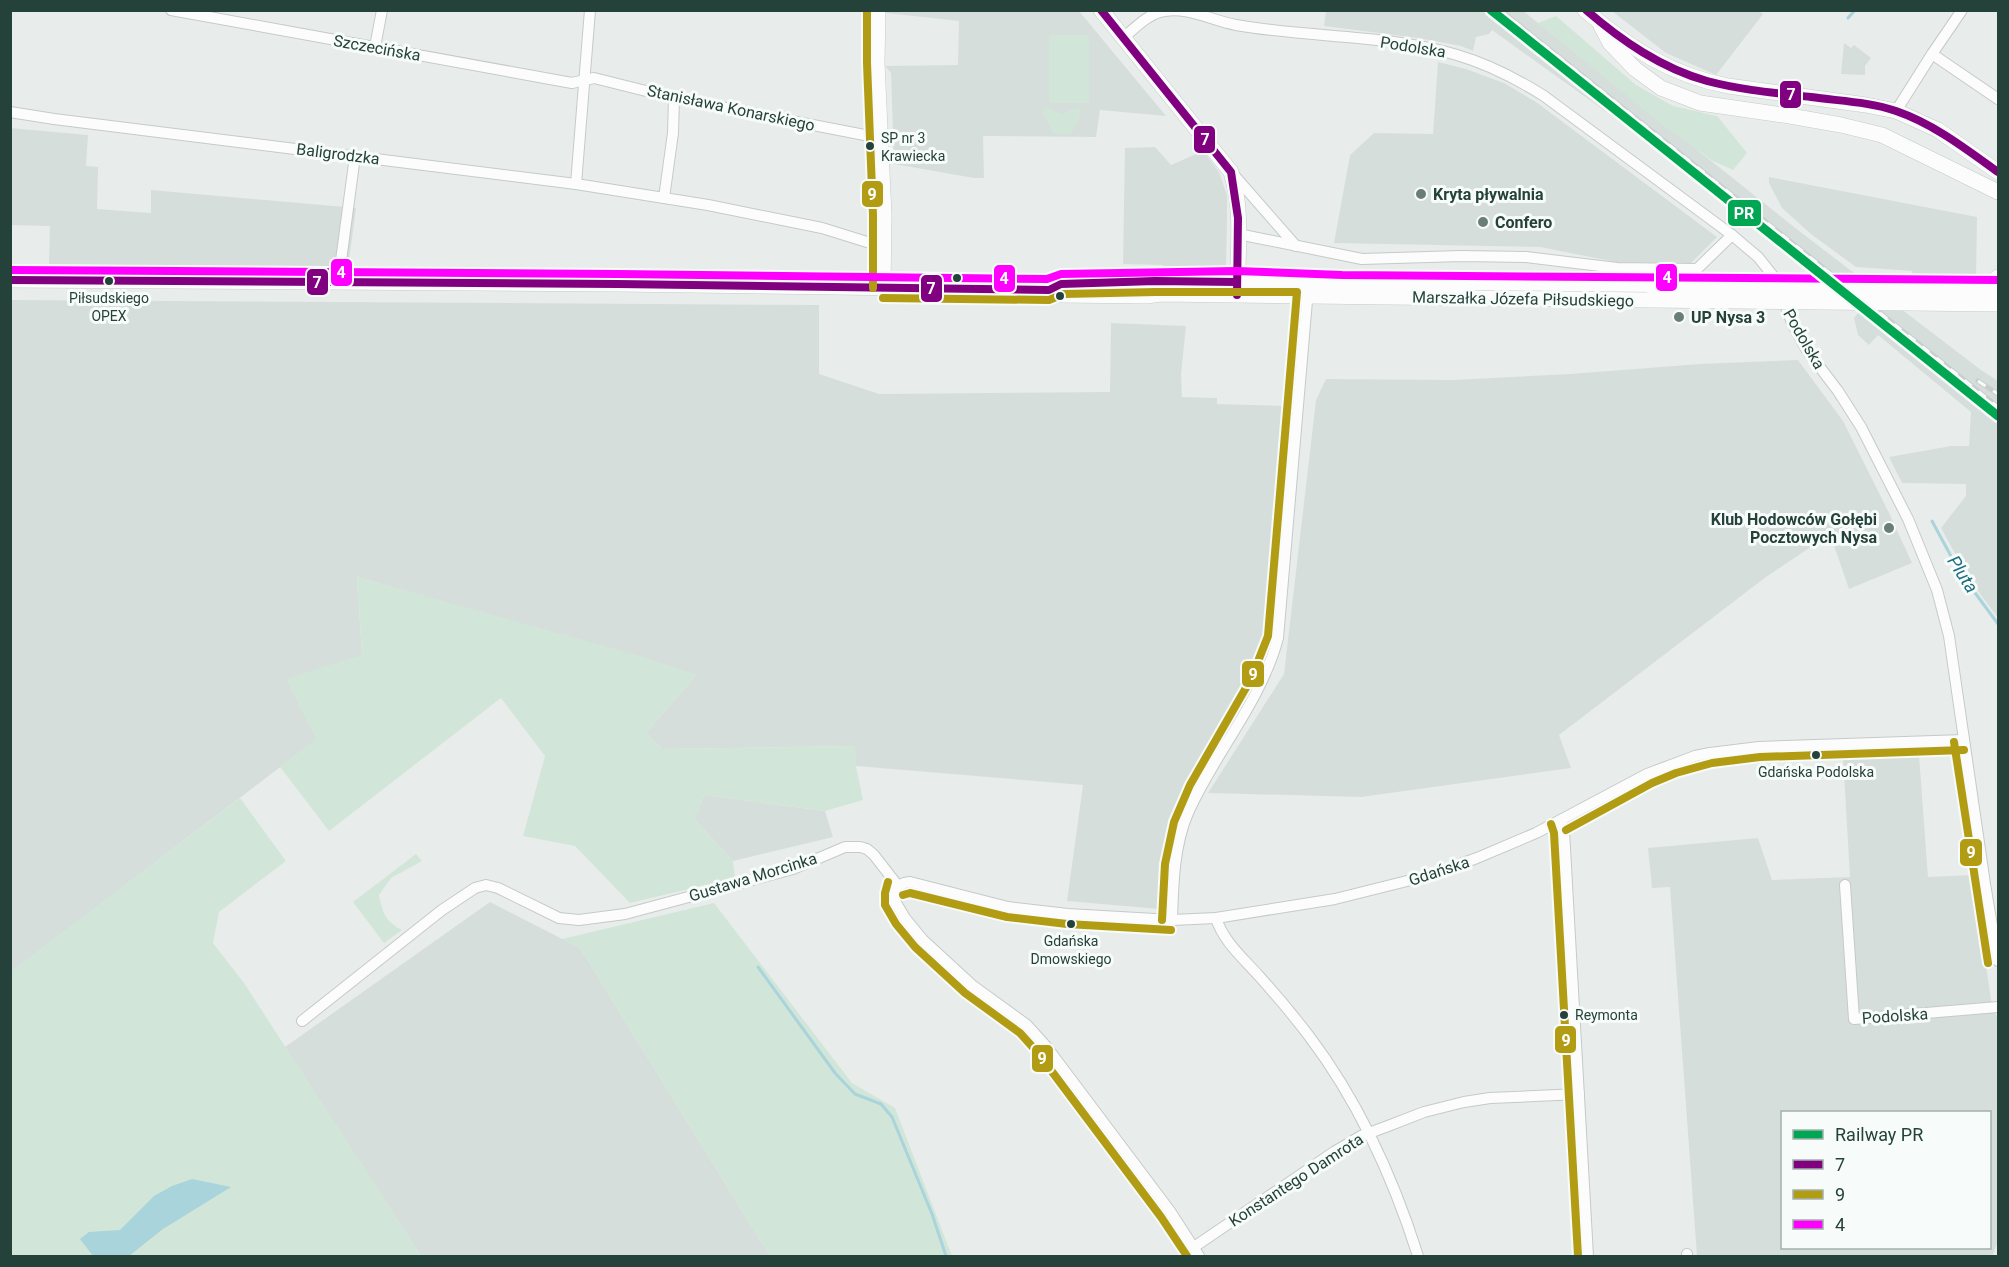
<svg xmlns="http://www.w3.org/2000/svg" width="2009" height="1267" viewBox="0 0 2009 1267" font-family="Roboto,sans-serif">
<rect width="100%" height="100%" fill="#e8edeb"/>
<g fill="#d6dedb" fill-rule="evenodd">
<path d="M886,11H1079L1166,116L1100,110L1096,137L983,136L984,178H974L894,164L891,73L885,66L958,65L959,21L886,13Z"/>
<path d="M1326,11H1523L1794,227L1981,370L1998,381V618L1969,579L1941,528L1966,496V484L1902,483L1889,457L1951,446H1969L1971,412L1878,335L1869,345L1858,335L1854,318L1860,311L1637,134L1492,30L1489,34L1476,37L1473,51L1461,46L1418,38L1324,26Z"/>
<path d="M1759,11L1763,14L1716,75L1666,53L1612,11Z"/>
<path d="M1844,43L1851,48L1854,45L1871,58L1865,66V75L1841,74Z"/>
<path d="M1438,62L1466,69L1504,83L1536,102L1717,237L1691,263L1616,262L1540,247L1334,243L1350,155L1374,133L1433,134Z"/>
<path d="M10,128L88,135L86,166L98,167L97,209L151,213V190L356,208L348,268L49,264L50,226L11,225Z"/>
<path d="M1155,147L1171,165L1203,151L1219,172L1227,195V221L1226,265L1218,273L1166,270L1163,265L1123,264L1125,148Z"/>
<path d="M1769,177L1977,217L1976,278L1913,276L1912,271L1856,267L1811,234L1782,208L1769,183Z"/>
<path d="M11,300L819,305V374L879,394L1110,392L1111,323L1186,326L1181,374L1182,397L1217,398V404L1285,406L1261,652L1182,793L1171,823L1159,909L1067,901L1083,785L856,766L854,746L662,749L646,733L696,675L357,577L362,655L317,739L11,972Z"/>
<path d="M1798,360L1843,421L1889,513L1912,563L1849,589L1830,534L1766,577L1559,735L1571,768L1361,797L1208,793L1284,674L1316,400L1326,379L1453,380L1570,374L1700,364Z"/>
<path d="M1919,755L1928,877L1973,875L1991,1000L1998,1020V1242L1992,1256H1697L1670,887L1652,888L1648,848L1758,838L1772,880L1850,877L1843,757ZM1782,1112H1990V1248H1782Z"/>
<path d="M704,795L825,811L833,837L733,861L694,819Z"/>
<path d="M490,902L580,948L770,1256H421L285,1047Z"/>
</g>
<g fill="#d1e6d8">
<path d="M1556,16L1636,85L1673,106L1717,116L1747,153L1733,170L1713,161L1664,126L1538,23Z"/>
<rect x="1049" y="35" width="40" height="68"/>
<path d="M1047,108L1062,114L1077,108L1080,109C1082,117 1075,127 1070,134L1053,133L1043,113L1044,109Z"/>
<path d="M357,577L643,657L696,675L646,733L662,749L855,746L856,766L863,800L825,811L704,795L694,819L733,861L735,878L630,903L575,846L523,836L545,756L501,698L329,831L280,767L316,739L286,679L362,655Z"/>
<path d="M240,798L286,861L219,912L213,943L244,983L421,1256H11L10,972Z"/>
<path d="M416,854L422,861L391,878L379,895C382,912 386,922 402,930L384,943L353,902Z"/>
<path d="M714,903L852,1083L895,1108L952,1256H770L580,948L562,939Z"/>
</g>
<path fill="#a9d4db" d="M192,1179L231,1187L163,1229L129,1256H102L100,1255L93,1256L80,1239L89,1232L120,1230L154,1196L172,1186Z"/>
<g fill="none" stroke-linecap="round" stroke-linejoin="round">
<g stroke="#a9d4db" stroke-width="3">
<path d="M1848,18L1855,10"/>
<path d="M1932,521L1959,571L1998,624"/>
<path d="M758,967L835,1073L855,1094L881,1104L892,1117L932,1214L946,1256"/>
</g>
<defs>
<g id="street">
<path d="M171,10L572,83L594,78L674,98L880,138"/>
<path d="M1123,38C1134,29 1146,16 1160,12C1186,5 1212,21 1236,25C1309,38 1386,34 1457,55C1488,64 1517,79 1544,96L1732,235L1758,257L1774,277L1793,325L1806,349L1838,391L1861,427L1908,519L1937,590L1949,636L1985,884L1998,961"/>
<path d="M375,47L382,10"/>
<path d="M1932,54L1998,99"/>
<path d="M1896,111L1932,54L1962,10"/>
<path d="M10,112L54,119L576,184L708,205L822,228L883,247"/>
<path d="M1233,174L1296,246"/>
<path d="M576,184L590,10"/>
<path d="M664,198L673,133L674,98"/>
<path d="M1238,234L1362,259L1461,256L1526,257L1617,268L1697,269L1732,235"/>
<path d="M338,283L355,156"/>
<path d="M1561,821L1564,831L1588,1256"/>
<path d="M1845,885L1854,1019L1998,1007"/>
<path d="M898,886L904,883L910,882L1008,907L1068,914L1172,920L1216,918L1335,899L1427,876L1477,858L1536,833L1647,774L1695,756L1710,753L1759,747L1964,740"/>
<path d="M898,886L895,894V901L905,918L923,940L972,985L1027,1025L1046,1046L1170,1211L1199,1256"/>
<path d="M1216,918C1223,941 1243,958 1259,976C1276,995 1293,1015 1309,1036C1359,1102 1393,1177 1418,1256"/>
<path d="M1172,920C1173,885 1174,845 1188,813C1215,752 1261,702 1278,638L1308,289"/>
<path d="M302,1021L442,910L475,888L486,885L498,888L559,918L579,920L625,914L793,869L845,847H860L867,849L874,855L898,886"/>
<path d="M1194,1247L1334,1152L1361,1136L1388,1126L1424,1112L1464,1102L1490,1098L1579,1094"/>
<path d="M1687,1254V1256"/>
</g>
<g id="secondary">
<path d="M878,10L877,63L884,215L883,288"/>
<path d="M1101,10L1231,172C1243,209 1238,252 1237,291"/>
<path d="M1585,10C1630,48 1670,75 1728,86L1866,105L1896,111L1938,130L1998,172"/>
<path d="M1601,26L1610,43L1635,69L1661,88L1700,103L1790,116L1841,125L1882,135L1998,192"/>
<path d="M10,280L618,284L1049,290L1061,295L1147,296L1160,294L1471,298"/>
<path d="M1049,290L1061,284C1155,283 1249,278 1342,285L1651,286"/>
<path d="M1983,290L1998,277"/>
</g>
</defs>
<use href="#street" stroke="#c5cac8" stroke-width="12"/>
<use href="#secondary" stroke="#c3cbc8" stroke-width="16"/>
<use href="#street" stroke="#fcfcfc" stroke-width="10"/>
<use href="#secondary" stroke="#fcfcfc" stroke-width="15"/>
<defs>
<g id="rail">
<path d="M1500,10L1998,407"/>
<path d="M1978,381L1998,394"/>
</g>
</defs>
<use href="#rail" stroke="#c9cdcc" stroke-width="5"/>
<use href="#rail" stroke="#f7fbf9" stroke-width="3" stroke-dasharray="9" stroke-linecap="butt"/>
<defs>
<g id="secondary-bridge">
<path d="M1651,286L1998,290"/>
<path d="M1471,298L1998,304"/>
</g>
</defs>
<use href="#secondary-bridge" stroke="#c3cbc8" stroke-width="16" stroke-linecap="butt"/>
<use href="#secondary-bridge" stroke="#fcfcfc" stroke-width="15"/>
<defs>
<g id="bus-1">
<path d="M1101,10L1231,172L1238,218L1237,295"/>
<path d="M1586,10C1622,41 1661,68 1707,81C1741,90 1776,93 1811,97C1839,101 1870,102 1896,111C1934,124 1966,149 1998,172"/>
<path d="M10,280L618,284L1049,290L1061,284L1155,281L1237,282"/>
</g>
<g id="bus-2">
<path d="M867,10V63L873,215V288"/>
<path d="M883,298L1049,300L1064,294L1155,292H1297L1268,636L1251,679L1190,785L1174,822L1165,864L1162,920"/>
<path d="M1954,742L1988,963"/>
<path d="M1551,824L1554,833L1578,1256"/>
<path d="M1566,830L1652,783L1676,773L1712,763L1760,757L1964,750"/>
<path d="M888,882L885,893V905L896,924L915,947L965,993L1020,1033L1038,1053L1161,1217L1187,1256"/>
<path d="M903,895L910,893L1007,917L1067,924L1171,930"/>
</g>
<path id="bus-3" d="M10,270L618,274L1047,279L1061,274L1237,271L1342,275L1998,280"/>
</defs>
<use href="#bus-1" stroke="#f7fbf9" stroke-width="12"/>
<use href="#bus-2" stroke="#f7fbf9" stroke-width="12"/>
<use href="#bus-3" stroke="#f7fbf9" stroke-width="12"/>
<use href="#bus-1" stroke="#800080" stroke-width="8"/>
<use href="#bus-2" stroke="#b29c14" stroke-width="8"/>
<use href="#bus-3" stroke="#f0f" stroke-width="8"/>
<defs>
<path id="rail-1" d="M1491,10L1998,416"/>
</defs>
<use href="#rail-1" stroke="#f7fbf9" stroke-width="14"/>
<use href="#rail-1" stroke="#00a651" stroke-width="9"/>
</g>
<g fill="#24423a" stroke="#f7fbf9" stroke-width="2">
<circle cx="870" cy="146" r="5"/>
<circle cx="957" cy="278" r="5"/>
<circle cx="109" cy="281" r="5"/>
<circle cx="1060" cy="296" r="5"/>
<circle cx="1816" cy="755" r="5"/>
<circle cx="1071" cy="924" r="5"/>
<circle cx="1564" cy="1015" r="5"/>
</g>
<g fill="#697e78" stroke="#f7fbf9" stroke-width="2">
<circle cx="1421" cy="194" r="6"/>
<circle cx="1483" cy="222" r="6"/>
<circle cx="1679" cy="317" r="6"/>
<circle cx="1889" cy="528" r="6"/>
</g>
<g text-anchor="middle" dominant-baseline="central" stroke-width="6" stroke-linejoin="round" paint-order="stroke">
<g font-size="14" fill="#24423a" stroke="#f7fbf9">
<text x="881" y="138" text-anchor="start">SP nr 3<tspan x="881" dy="18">Krawiecka</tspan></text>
<text x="109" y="298">Piłsudskiego<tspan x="109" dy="18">OPEX</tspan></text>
<text x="1816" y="772">Gdańska Podolska</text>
<text x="1071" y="941">Gdańska<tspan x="1071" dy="18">Dmowskiego</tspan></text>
<text x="1575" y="1015" text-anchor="start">Reymonta</text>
</g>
<g font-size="16" fill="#24423a" stroke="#f7fbf9">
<text transform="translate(1413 47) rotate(9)">Podolska</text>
<text transform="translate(377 48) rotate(10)">Szczecińska</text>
<text transform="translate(731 108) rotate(12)">Stanisława Konarskiego</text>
<text transform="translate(338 154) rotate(7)">Baligrodzka</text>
<text transform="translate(1523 299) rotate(1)">Marszałka Józefa Piłsudskiego</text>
<text transform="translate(1804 339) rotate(60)">Podolska</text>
<text transform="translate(1439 871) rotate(-18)">Gdańska</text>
<text transform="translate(753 877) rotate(-17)">Gustawa Morcinka</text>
<text transform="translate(1895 1016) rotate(-4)">Podolska</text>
<text transform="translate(1296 1180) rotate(-33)">Konstantego Damrota</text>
</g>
<g font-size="16" font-weight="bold" fill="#24423a" stroke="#f7fbf9" text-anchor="start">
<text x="1433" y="194">Kryta pływalnia</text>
<text x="1495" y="222">Confero</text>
<text x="1691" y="317">UP Nysa 3</text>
<text x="1877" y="519" text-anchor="end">Klub Hodowców Gołębi<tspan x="1877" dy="18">Pocztowych Nysa</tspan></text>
</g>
<g font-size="18" font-style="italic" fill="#1c6f80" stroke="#f7fbf9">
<text transform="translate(1963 574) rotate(57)">Pluta</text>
</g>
</g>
<g stroke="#f7fbf9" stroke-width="2">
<rect x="1779" y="80" width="23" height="29" rx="6" fill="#800080"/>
<rect x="1193" y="125" width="23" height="29" rx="6" fill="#800080"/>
<rect x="861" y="180" width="23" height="28" rx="6" fill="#b29c14"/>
<rect x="1727" y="199" width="35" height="28" rx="6" fill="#00a651"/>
<rect x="330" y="258" width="23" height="29" rx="6" fill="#f0f"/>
<rect x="1655" y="263" width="23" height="29" rx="6" fill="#f0f"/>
<rect x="993" y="264" width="23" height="29" rx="6" fill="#f0f"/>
<rect x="306" y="268" width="23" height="28" rx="6" fill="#800080"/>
<rect x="920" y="274" width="23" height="29" rx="6" fill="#800080"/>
<rect x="1241" y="660" width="24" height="28" rx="6" fill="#b29c14"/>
<rect x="1959" y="838" width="24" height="29" rx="6" fill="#b29c14"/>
<rect x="1554" y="1025" width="23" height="29" rx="6" fill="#b29c14"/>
<rect x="1031" y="1044" width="23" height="29" rx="6" fill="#b29c14"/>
</g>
<g font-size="16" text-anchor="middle" font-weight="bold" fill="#fff">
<text x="1791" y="100">7</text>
<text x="1205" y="145">7</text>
<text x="872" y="200">9</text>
<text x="1744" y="219">PR</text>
<text x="341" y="278">4</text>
<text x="1667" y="283">4</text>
<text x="1004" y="284">4</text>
<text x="317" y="288">7</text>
<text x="931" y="294">7</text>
<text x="1253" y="680">9</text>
<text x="1971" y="858">9</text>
<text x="1566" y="1046">9</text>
<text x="1042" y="1064">9</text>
</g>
<rect width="2009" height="1267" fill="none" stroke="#24423a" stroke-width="24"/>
<rect x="1781" y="1111" width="210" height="138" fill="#f7fbf9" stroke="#a3b1ad" stroke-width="1.5"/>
<rect x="1793" y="1130" width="30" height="9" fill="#00a651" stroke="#a3b1ad" stroke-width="1.5"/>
<text x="1835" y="1141" font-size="18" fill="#24423a">Railway PR</text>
<rect x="1793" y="1160" width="30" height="9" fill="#800080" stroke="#a3b1ad" stroke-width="1.5"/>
<text x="1835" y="1171" font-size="18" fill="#24423a">7</text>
<rect x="1793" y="1190" width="30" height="9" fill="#b29c14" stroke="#a3b1ad" stroke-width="1.5"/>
<text x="1835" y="1201" font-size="18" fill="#24423a">9</text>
<rect x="1793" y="1220" width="30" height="9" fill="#ff00ff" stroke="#a3b1ad" stroke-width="1.5"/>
<text x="1835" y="1231" font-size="18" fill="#24423a">4</text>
</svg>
